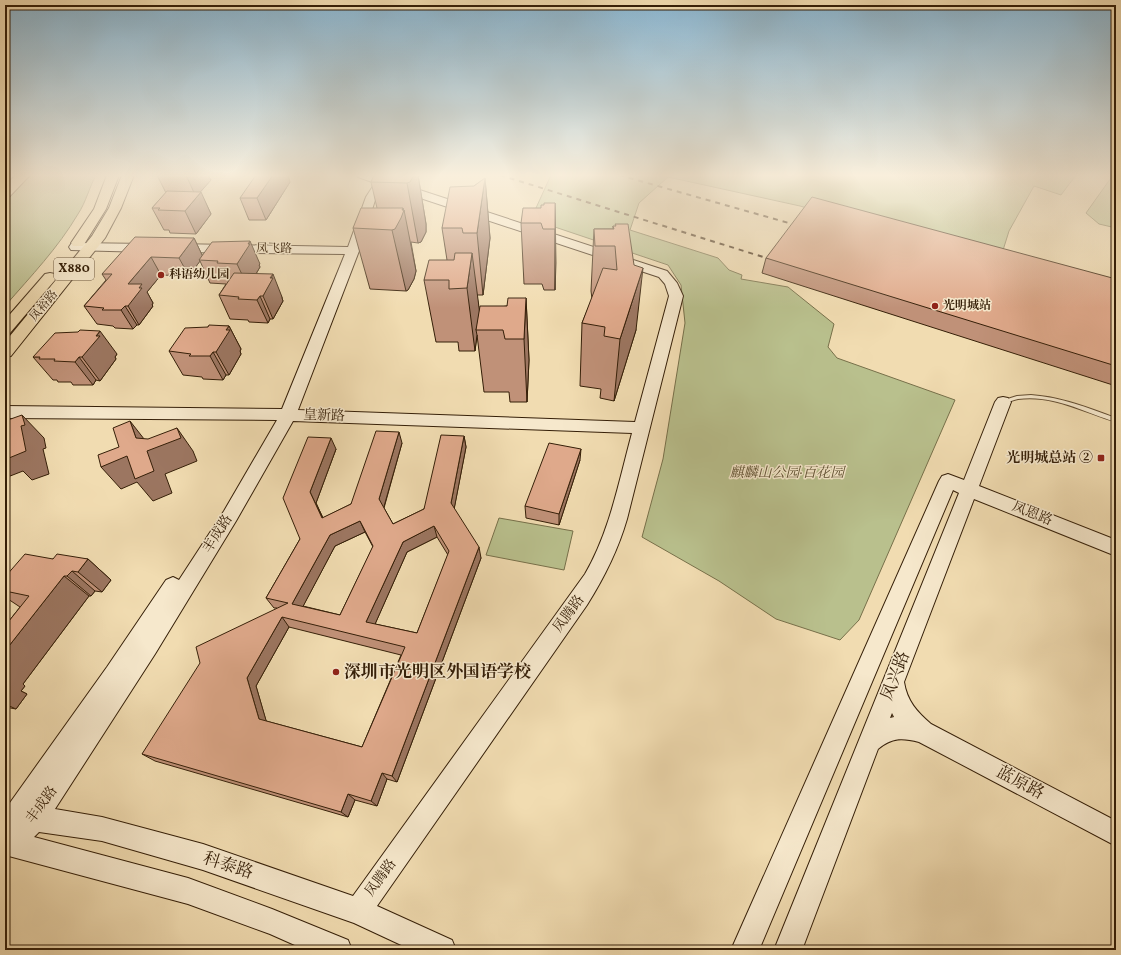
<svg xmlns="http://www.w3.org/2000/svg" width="1121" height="955" viewBox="0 0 1121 955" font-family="Vollkorn,'Noto Serif SC',serif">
<rect width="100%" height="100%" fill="#f1dcb1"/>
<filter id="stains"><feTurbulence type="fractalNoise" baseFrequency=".005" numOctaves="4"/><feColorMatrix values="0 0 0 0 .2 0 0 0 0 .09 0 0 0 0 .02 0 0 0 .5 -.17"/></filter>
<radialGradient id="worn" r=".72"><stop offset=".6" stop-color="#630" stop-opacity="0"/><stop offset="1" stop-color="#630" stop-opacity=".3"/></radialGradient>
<g fill="#b9c08d" stroke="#77704a">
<path d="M5,175H96C89,188 86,202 78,214C58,248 31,276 5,306Z"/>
<path d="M551,175H1076L1061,195L1034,186L1009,231L999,263L800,206L668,177L639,203L630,230L718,258L729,270L742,275L741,279L788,287L834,324L828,347L837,358L955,400L859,620L840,640L776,619L719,581L642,537L663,459L685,323L681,285L668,265L531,219Z"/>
<path d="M1113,175H1116V228L1099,224L1086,213Z"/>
<path d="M499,518L573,531L564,570L486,555Z"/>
</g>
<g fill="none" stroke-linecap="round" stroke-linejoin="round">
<defs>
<path id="lane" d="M1031,395C1061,397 1088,408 1116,418V422C1084,412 1052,394 1018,399C1013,400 1008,402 1003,404L1000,402L1001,401L1017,396Z"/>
<g id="secondary">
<path d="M357,175H372L386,179L667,271L677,283L683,296L627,519C618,550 604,578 587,605L377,906L452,940L456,950H412L354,923L203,870L102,841L39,832L34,837L188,878L272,909L348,940L352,950H306L270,934L188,904L5,855V813L7,807L107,667L166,580L173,577L179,580L224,511L277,420L5,418V406L282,409L345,254L177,252L173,251L171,248L173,245L177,244L348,247L366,197L375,183L358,177ZM384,186L659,277L665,284L669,296L635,422L298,410L359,251L376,197ZM293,421L632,433C619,481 610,531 585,574L353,896L203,844L102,817L55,809L155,654L236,521Z"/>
<path d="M75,243L148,244L152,245L154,248L152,251L148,252L71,250L69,247L71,244Z"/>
<path d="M1003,397L1008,398L1011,402L979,486L1116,540V556L974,499L904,682C907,701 917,712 931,724L1116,821V846L919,742C903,738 892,737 878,749L802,950H774L959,493L953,490L759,950H731L939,481L942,476L948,474L964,480L995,402L998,398ZM892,713L894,717L890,718Z"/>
</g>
<g id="primary">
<path d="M107,175H119L106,209L83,246H73L71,243L94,209Z"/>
<path d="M122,175H134L121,208L105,238L11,356L5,357V342L92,236L109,208Z"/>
<path d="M50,273L55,274L57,277L55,280L10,333L5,335V320L45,274Z"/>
</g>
<path id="highway" d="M16,175H30L10,196L5,197V185Z"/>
</defs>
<use href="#lane" stroke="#644e32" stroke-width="2"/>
<use href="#secondary" stroke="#351f08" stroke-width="2"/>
<use href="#primary" stroke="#351f08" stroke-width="2"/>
<use href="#highway" stroke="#351f08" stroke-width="2"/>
<use href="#lane" fill="#f6e8cc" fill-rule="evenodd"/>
<use href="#secondary" fill="#f6e8cc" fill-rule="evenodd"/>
<use href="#primary" fill="#f1dcb1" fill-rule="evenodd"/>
<use href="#highway" fill="#f1dcb1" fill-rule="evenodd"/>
<g stroke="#351f08" stroke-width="2" stroke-dasharray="5 5" stroke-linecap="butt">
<path d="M500,175L776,261"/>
<path d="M619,175L803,227"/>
</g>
</g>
<g fill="#c09178" stroke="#351f08" fill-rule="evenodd">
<path d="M157,175H208L211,180L200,192L211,214L196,234L170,233L169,230H164L152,208L166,193Z"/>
<path d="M418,175L426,224V232L421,242L418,243L411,242L416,271L414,279L408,290L406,291L370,289L353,228L377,208L371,182Z"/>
<path d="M485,178L490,238L483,295H477L479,310L507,306L526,298L529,360L527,402H510L509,392H484L477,335L475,351H459L458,342H436L424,280L447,260L442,228L474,186Z"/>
<path d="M290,182L266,220H249L240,198Z"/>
<path d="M555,203V290H544L542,284H524L521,223Z"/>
<path d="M613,226L636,330L614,401L600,398L601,389L580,386L582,323L592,299L591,291L594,229H613Z"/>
<path d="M194,238L202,255L260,264L259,265L260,267L256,274L282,297V298L283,301L273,319H270L268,323L249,322L248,320L230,319L219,295L226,284L210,283L200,261L189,276L161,275L147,292L153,303L152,305L153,306L139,325H137L133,329L115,328L113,326L97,324L84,306L106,280L102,274Z"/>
<path d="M766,258L1116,279V386L762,273Z"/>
<path d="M229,326L241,349L240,351L241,354L229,375H226L223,380L203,379L202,377L183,375L169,351L208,327Z"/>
<path d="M117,354L115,357L116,359L100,381L96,380L93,385H73L71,382H58L57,380H53L33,357Z"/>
<path d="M464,436L466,447L454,509L481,558L397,782L387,779L377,806L355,800L348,817L155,761L142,754L277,608H274L266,598L300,539L336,449L316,503L323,518L351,504L402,443L384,508L393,524L424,509ZM365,532L373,547L340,615L303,606L335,546ZM437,537L448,555L417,633L375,624L407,552ZM289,627L401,655L362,747L266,721L256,686Z"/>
<path d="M580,460L559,525L526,518L525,506Z"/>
<path d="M53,559H88L111,580L102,592L95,591L91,596H89L23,684L25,686L21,691L27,694L16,709L5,707V626L20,607L5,597V577Z"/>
</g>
<g fill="#9c7661" stroke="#351f08">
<path d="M186,175H208L211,180L196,197Z"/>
<path d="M273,175H288L290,182L266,220L257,198Z"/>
<path d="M414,175H418L426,224V232L421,242L418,243L407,183Z"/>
<path d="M485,178L490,238L483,295L477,233Z"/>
<path d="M201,192L211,214L196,234L185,211Z"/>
<path d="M555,203L556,263L555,290Z"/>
<path d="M403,208L404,212V210L416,271L414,279L408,290L406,291L392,230Z"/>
<path d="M194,238L203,257L199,260L200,261L189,276L179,258Z"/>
<path d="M250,241L260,264L259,265L260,267L248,287L237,264Z"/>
<path d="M472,253L480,315L476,330L477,335L475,351L467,288Z"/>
<path d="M151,257L161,275L147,292L153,303L152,305L153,306L139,325L128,306V284Z"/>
<path d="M643,268L636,330L614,401L620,339Z"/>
<path d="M273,274L282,297V298L283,301L273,319L263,296Z"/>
<path d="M260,296L270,319L268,323L257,300Z"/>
<path d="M526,298L529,360L527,402L524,339Z"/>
<path d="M125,306L137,325L133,329L121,310Z"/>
<path d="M229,326L241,349L240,351L241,354L229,375L216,352L226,330Z"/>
<path d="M100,331L117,354L115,357L116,359L100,381L82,357Z"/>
<path d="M213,352L226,375L223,380L210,356Z"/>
<path d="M79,357L96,380L93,385L75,362Z"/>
<path d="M22,415L44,438L46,448L43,449L49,474L32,480L23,471L5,478V447Z"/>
<path d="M130,421L148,444L177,428L193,451L197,461L165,474L172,493L153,501L137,482L121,489L101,467L136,438Z"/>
<path d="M399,432L402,443L383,510L379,499Z"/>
<path d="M464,436L466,447L453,515L451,503Z"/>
<path d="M331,438L336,449L316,503L328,529L310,492Z"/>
<path d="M581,449L580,460L559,525V514Z"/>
<path d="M360,521L365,532L335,546L299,614L292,604L330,535Z"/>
<path d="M434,526L437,537L407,552L372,631L366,622L403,542Z"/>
<path d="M479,547L481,558L397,782L392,776Z"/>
<path d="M88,559L111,580L102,592L78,572Z"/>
<path d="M72,571L95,591L91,596L67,576Z"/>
<path d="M64,576L89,596L23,684L25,686L21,691L27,694L16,709L5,704V651Z"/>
<path d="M282,617L289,627L256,686L268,727L259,719L247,678Z"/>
<path d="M382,773L387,779L377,806L371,801Z"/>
<path d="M348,794L355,800L348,817L341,812Z"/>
</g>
<g fill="#dfa98b" stroke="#351f08" fill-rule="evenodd">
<path d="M256,175H273L257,198H240Z"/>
<path d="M374,175H414L410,182L407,183L371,182Z"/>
<path d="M485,178L477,233H463L462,228H442L450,187L474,186Z"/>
<path d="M167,191L201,192L185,211L158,210L160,208H152Z"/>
<path d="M812,197L1116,279V366L766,258Z"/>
<path d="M544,203H555V229H543L541,223H521L523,208H541V205H544Z"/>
<path d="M361,208H403L402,210H404L401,218L395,229L392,230L353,228Z"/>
<path d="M615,224H628L634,265L643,268L620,339L604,336L605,327L582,323L603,268L617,270L615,246H595L594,229H614L613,226H616Z"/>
<path d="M135,237L194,238L179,258L151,257L128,284H142L139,288H142L128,306H125L121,310H102L104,308L84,306L112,274H102Z"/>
<path d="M250,241L248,244H250L237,264L217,263L218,261L199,260L212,242Z"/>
<path d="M455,253H472L467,288L449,289V280H424L429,260H454Z"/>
<path d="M234,273L273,274L270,278H273L263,296H260L257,300L238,299L239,297L219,295Z"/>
<path d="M508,298H526L524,339H505L503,330H476L480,306H507Z"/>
<path d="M209,325L229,326L226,330H230L216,352H213L210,356H189L191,354L169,351L185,328L208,327Z"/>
<path d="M80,330L100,331L96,336H100L82,357H79L75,362L54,361L55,359H39L40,357H33L55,333L78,332Z"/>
<path d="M22,415L25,425L21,426L26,451L9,458L6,446L5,447V421Z"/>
<path d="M130,421L136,438L148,439L177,428L181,438L147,451L154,471L135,479L127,456L101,467L98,455L119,447L113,428Z"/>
<path d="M376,431L399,432L379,499L393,524L424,509L441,435L464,436L451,503L479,547L392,776L382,773L371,801L348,794L341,812L142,754L200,663L196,647L288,603L266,598L300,539L283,498L308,437L331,438L310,492L322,518L351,504ZM360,521L373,546L340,615L292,604L330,535ZM434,526L449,551L417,633L366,622L403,542ZM282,617L405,647L362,747L259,719L247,678Z"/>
<path d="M549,443L581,449L559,514L525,506Z"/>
<path d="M25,554L53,559L57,554L88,559L78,572L72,571L67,576H64L5,651V626L29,596L5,591V577Z"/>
</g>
<linearGradient id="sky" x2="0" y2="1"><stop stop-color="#89b6d2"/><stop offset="0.57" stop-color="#f9efdc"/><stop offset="1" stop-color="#f9efdc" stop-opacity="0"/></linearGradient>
<rect width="1121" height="308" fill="url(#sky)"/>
<g fill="#8f2418" stroke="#f6e8cc" stroke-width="1.5">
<circle cx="161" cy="275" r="4"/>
<circle cx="935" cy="306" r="4"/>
<rect x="1097" y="454" width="8" height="8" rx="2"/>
<circle cx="336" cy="672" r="4"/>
</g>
<g text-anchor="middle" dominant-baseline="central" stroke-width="3" stroke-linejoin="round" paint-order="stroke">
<g font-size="12" fill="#351f08" stroke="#f6e8cc">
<text transform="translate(274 249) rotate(1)">凤飞路</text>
<text transform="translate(44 306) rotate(-50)">凤裕路</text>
</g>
<g font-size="12" font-weight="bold" fill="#351f08" stroke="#f6e8cc" text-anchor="start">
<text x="169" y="275">科语幼儿园</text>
<text x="943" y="306">光明城站</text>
</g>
<rect fill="#f6e8cc" stroke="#6f5b43" stroke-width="1" x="54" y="258" width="40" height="22" rx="3"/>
<g font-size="13" font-weight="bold" fill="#351f08">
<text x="74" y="269">X880</text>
</g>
<g font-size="14" fill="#351f08" stroke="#f6e8cc">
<text transform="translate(324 416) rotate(2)">皇新路</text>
<text transform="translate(1032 514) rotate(22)">凤恩路</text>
<text transform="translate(218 534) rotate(-58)">丰成路</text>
<text transform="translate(569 614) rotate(-54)">凤腾路</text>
<text transform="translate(42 805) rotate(-54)">丰成路</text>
<text transform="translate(381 878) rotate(-54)">凤腾路</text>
</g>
<g font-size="14" font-weight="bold" fill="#351f08" stroke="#f6e8cc" text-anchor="end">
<text x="1093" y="458">光明城总站 ②</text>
</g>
<g font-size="14" font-style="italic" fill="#5d4f30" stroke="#f6e8cc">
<text x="787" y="473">麒麟山公园·百花园</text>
</g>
<g font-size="17" font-weight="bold" fill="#351f08" stroke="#f6e8cc" text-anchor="start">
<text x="344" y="672">深圳市光明区外国语学校</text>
</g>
<g font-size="17" fill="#351f08" stroke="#f6e8cc">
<text transform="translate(896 676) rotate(-69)">凤兴路</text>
<text transform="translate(1020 783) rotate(28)">蓝原路</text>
<text transform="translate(228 866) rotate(18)">科泰路</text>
</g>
</g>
<rect width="1121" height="955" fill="none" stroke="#f1dcb1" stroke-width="20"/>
<rect x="6" y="6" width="1109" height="943" fill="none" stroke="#351f08" stroke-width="2"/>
<rect x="10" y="10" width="1101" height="935" fill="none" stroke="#351f08"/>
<rect width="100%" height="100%" filter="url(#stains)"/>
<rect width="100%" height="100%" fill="url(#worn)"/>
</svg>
